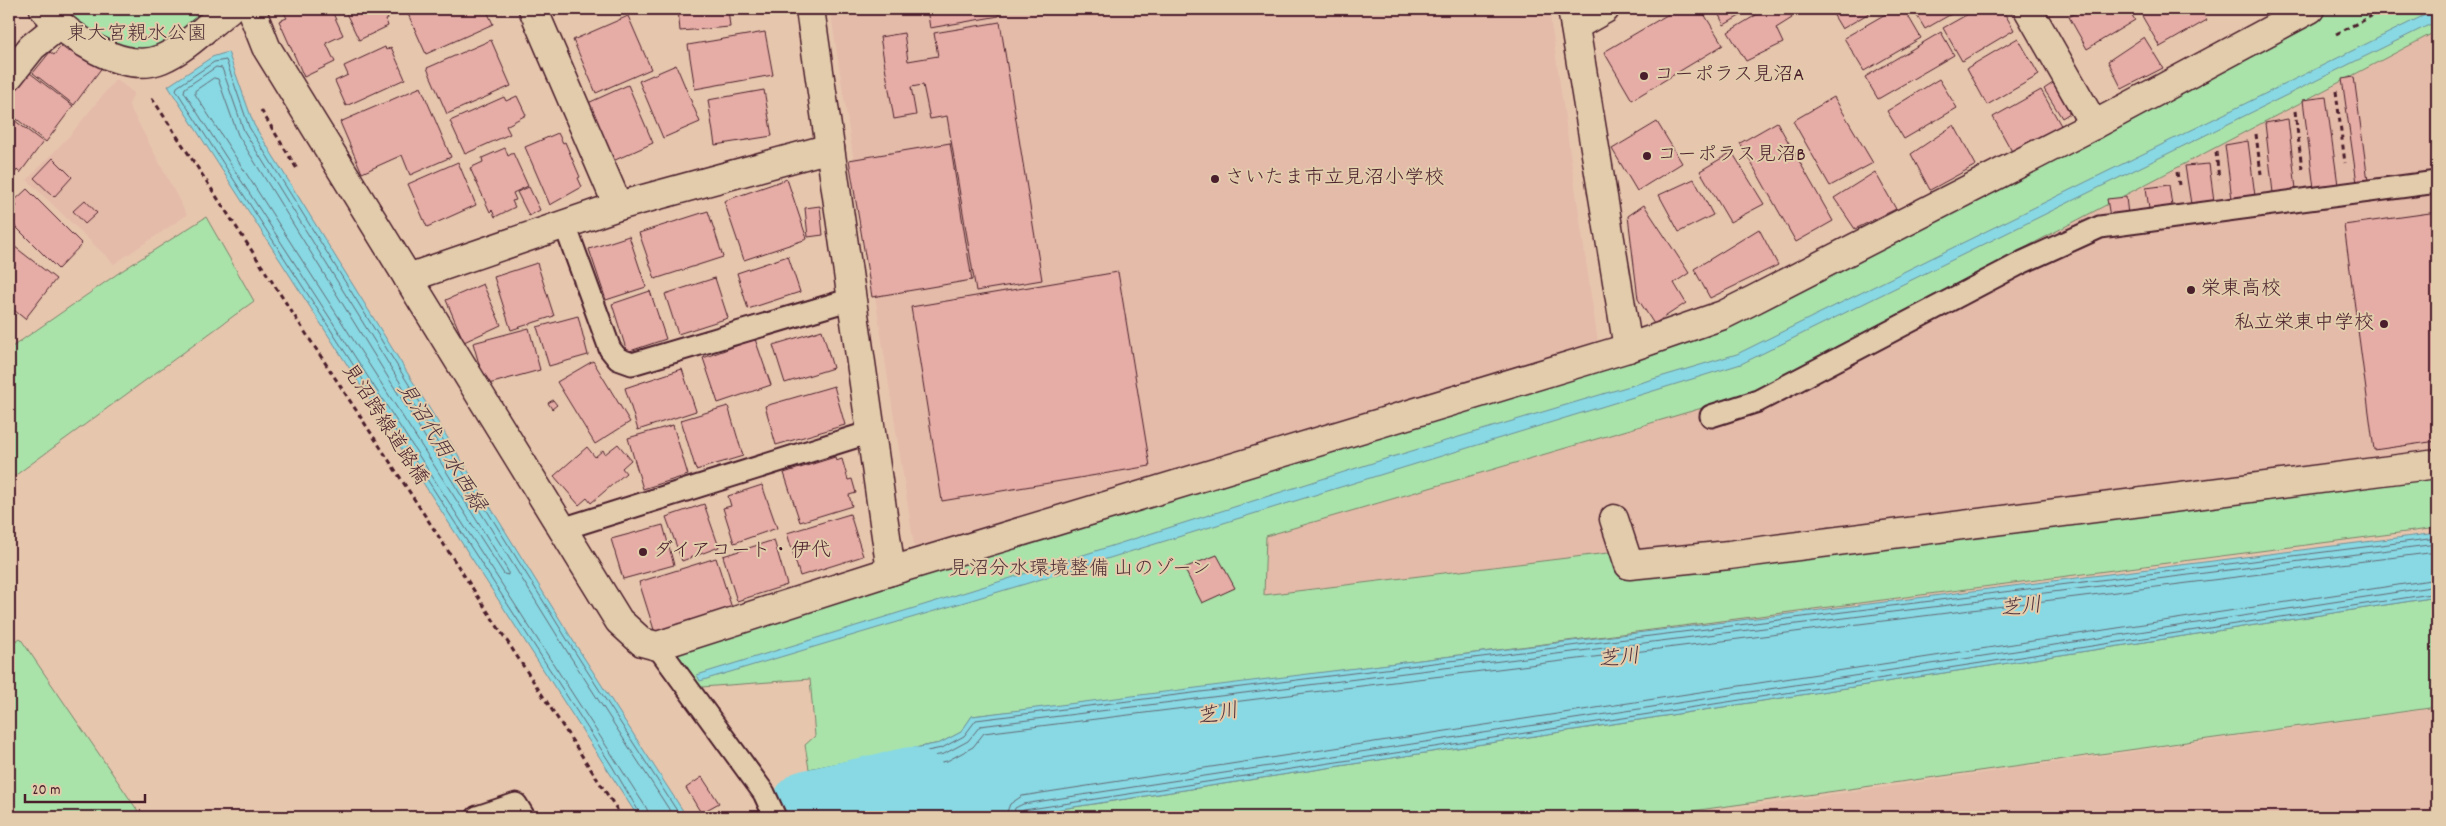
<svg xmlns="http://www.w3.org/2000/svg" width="2446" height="826" viewBox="0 0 2446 826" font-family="Dekko,'Klee One',sans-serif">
<rect width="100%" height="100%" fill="#e7c6ae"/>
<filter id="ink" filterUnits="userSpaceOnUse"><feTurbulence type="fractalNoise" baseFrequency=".02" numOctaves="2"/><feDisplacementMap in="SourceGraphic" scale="10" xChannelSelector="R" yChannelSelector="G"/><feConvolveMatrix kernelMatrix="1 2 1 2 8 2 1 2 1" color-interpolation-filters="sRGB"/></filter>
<g filter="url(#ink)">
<g fill="#e4bba9">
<path d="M830,9H1549L1599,349L915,552Z"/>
<path d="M2437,27V452L1264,595L1266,536L1743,396L2146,184L2209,136Z"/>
<path d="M116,79L134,93L129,105L187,215L114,264L27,180L70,135Z"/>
<path d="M2437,708V817H1676Z"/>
</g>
<g fill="#a9e3a9" stroke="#7a816a">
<path d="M44,9H229L146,63Z"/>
<path d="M2310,9H2437V31L1743,396L1266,536L1264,595L1616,552L1624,579L2437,477V528L1128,698L972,716L962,732L940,743L809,769L805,745L815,736L810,679L688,688L657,646L1628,348Z"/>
<path d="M206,217L254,301L9,480V349L120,272Z"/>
<path d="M2437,597V707L1649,817H1009Z"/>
<path d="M20,638L142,817H9V646Z"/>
</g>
<g fill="#88d9e3" stroke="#6f8f99">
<path d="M2437,9V21L1741,364L1025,584L700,681L697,675L995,583L1385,459L1737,354Z"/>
<path d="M228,52L254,125L577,647L687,817H638L168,86L212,57Z"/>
<path d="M2437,533V597L1009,817H814L809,769L940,743L961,732L972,716Z"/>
</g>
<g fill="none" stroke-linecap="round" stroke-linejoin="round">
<g stroke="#636975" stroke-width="1">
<path d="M214,78L218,79L238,135L508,571V575L504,574L195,94V91Z"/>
<path d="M642,817L612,766L176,90L177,87L214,62L226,60L249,127L573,649L681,817"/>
<path d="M649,817L647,809L184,92L185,88L216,67L222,68L244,131L568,653L674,817"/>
<path d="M819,817L816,773L942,748L964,736L976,720L2437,538"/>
<path d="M825,817L823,778L944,754L968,741L980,726L2437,544"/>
<path d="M833,817L831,784L947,761L973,747L984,733L2437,552"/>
<path d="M1005,817L1010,804L1022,796L2437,579"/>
<path d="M1013,817L1015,808L1023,804L2437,586"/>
<path d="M1019,817L1020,813L1024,810L2437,593"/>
</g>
<path stroke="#88d9e3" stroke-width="72" d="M808,806L912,783"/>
</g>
<g fill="#e6ada6" stroke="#4a1f2b">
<path d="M293,9H331L343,35L326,43L335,62L304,77L279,21L287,18L284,13Z"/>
<path d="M344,9H384L388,19L386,20L388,26L359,40Z"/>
<path d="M420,9H486L493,24L426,54L408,14Z"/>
<path d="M678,9H728L730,27L680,31Z"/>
<path d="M927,9H998L999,16L930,28Z"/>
<path d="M1677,9H1701L1723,45L1632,100L1604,52Z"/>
<path d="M1716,9H1752L1724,25Z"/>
<path d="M1766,9H1787L1792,18L1776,28L1783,43L1746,61L1728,32Z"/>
<path d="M1830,9H1876L1842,29Z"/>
<path d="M1894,9H1904L1921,38L1864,71L1844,38Z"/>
<path d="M1913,9H1960L1925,29Z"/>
<path d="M1977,9H2002L2014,30L1962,61L1943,28Z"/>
<path d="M2083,9H2128L2135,20L2087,49L2069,17Z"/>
<path d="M2138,9H2200L2207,20L2160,47Z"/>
<path d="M628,16L651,69L596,93L573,40Z"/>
<path d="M1000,22L1042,280L976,291L947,116L930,119L923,85L911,87L916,115L894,119L880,37L904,33L908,61L938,56L934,33Z"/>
<path d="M765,32L773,75L695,89L688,45Z"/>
<path d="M1941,32L1954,55L1878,99L1865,77Z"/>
<path d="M2144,37L2163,68L2122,89L2108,61Z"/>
<path d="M2018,38L2039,75L1987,105L1967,68Z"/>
<path d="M491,40L511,86L447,114L427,68Z"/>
<path d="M75,44L103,66L74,105L33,73L50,52L54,55L61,46L69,52Z"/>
<path d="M385,47L386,50L391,47L405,79L346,106L335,81L348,75L344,66Z"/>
<path d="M676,65L700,122L663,138L639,81Z"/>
<path d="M26,70L73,106L46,142L9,113V92Z"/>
<path d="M2354,77L2368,181L2357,183L2342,79Z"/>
<path d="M1939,79L1957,108L1904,139L1887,111Z"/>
<path d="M2053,83L2070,113L2062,118L2044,89Z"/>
<path d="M628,85L653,143L613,161L588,103Z"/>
<path d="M421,87L451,157L410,175L402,155L362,173L340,122Z"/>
<path d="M764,90L772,136L715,145L708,100Z"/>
<path d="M2041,90L2063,129L2015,157L1993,117Z"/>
<path d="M517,96L526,115L506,126L510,134L465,154L450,121L504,97L506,101Z"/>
<path d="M1834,97L1873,163L1830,186L1793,121Z"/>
<path d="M2326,97L2338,185L2314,189L2303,100Z"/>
<path d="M10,117L43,142L20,173L17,170L9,182Z"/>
<path d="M2288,119L2296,189L2273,193L2265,123Z"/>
<path d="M1657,122L1682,163L1637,191L1612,149Z"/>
<path d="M1777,122L1833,221L1796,242L1740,143Z"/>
<path d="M1954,125L1976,165L1930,190L1911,154Z"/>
<path d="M558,133L563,143L565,142L580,177L578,178L582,187L550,205L525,147Z"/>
<path d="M2248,141L2255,196L2232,199L2225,145Z"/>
<path d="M950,143L972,280L872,297L849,160Z"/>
<path d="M505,148L508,156L513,153L528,186L513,193L516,200L512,201L515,207L495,217L492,210L490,212L470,168L483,162L482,158Z"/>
<path d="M1732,152L1764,204L1730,222L1700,171Z"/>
<path d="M53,158L72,177L54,197L34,178Z"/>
<path d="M458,162L476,205L427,227L408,184Z"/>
<path d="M2209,164L2214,201L2191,204L2185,166Z"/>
<path d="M1875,172L1896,209L1855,229L1834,198Z"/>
<path d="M787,179L807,239L744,260L724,201Z"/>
<path d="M1694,179L1713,215L1679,232L1659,195Z"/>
<path d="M2169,185L2172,206L2149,209L2146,188Z"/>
<path d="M529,187L540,210L529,216L517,192Z"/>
<path d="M27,189L82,244L58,269L9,220V214L17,206L13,202Z"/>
<path d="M2126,197L2128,215L2110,217L2107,199Z"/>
<path d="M85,200L97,213L85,224L73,211Z"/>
<path d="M1644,205L1689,273L1674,283L1686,303L1654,324L1638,299L1628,216Z"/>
<path d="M820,206L823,235L808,237L805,208Z"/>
<path d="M708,211L723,257L655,279L639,233Z"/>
<path d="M2437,212V441L2374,450L2344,225Z"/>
<path d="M1759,229L1778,265L1710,298L1694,269Z"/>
<path d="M629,236L646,287L606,300L589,249Z"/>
<path d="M10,243L56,279L25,319L9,306Z"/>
<path d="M788,256L800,292L748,309L737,273Z"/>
<path d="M537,263L554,316L511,330L494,277Z"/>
<path d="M1118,272L1150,466L942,501L911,307Z"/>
<path d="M715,278L728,318L678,334L665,294Z"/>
<path d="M483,284L501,325L464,342L446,300Z"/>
<path d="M650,291L666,339L627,352L612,304Z"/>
<path d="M578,316L588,355L549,366L537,327Z"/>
<path d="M529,328L540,370L485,385L473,343Z"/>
<path d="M822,330L833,368L785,383L773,345Z"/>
<path d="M755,339L771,385L718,403L703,358Z"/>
<path d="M593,361L630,422L595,444L557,382Z"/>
<path d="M682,369L696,411L638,430L625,388Z"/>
<path d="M834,386L845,425L776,445L765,406Z"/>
<path d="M553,400L557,405L552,409L548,403Z"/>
<path d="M728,406L743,456L696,470L681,420Z"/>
<path d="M673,425L688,475L643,489L628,438Z"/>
<path d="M618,444L631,460L622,468L626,473L591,503L587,498L579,505L554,476L587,447L595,457L603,450L605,454Z"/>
<path d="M835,457L836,461L842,459L848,480L852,479L856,493L849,495L852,506L800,522L784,473Z"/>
<path d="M762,485L777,528L734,543L723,508L731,506L728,496Z"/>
<path d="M704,504L719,547L682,561L666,517Z"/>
<path d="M850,514L863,556L800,576L787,533Z"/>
<path d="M663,525L674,565L623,579L611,539Z"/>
<path d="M774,540L787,585L737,601L723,556Z"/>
<path d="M1217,555L1235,588L1202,603L1184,568Z"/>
<path d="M716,558L732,608L655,633L639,582Z"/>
<path d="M702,777L719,803L701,813L686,788Z"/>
</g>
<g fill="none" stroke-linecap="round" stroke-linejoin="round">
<defs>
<g id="service">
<path d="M565,225L610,349L618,359L632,364L852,299"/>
<path d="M1711,416L1758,401L2023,262L2100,227L2437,182"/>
<path d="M562,529L871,432"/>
<path d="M657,646L764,793L775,817"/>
<path d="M477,817L516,804L524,817"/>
</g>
<g id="minor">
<path d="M44,9C68,36 123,75 161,59C186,49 208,25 229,9"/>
<path d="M251,9L266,47L619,621L642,642L657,646L891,571L1628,348L1723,315L1755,299L2094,125L2310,9"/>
<path d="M533,9L618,206"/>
<path d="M810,9L891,571"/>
<path d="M1572,9L1628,348"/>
<path d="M2028,9L2094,125"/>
<path d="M1575,26L1605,9"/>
<path d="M9,76L32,47L59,25"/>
<path d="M408,278L618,206L830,148"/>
<path d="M1614,519L1629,565L1729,555L2437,464"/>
</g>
</defs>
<use href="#service" stroke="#4a1f2b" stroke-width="25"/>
<use href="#minor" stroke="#4a1f2b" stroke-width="31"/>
<g stroke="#4a1f2b" stroke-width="3" stroke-dasharray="5 4" stroke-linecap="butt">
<path d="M105,9L119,12L137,9"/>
<path d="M2336,34L2385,9"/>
<path d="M2336,91L2345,163"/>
<path d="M152,98L622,817"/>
<path d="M261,110L297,169"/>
<path d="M2295,111L2302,169"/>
<path d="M2256,134L2261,174"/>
<path d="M2216,152L2219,179"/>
<path d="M2177,172L2179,185"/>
</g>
<use href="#service" stroke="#e2ccac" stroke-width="21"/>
<use href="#minor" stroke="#e2ccac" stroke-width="28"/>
</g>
</g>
<g fill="#4a1f2b" stroke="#e2ccac" stroke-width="2">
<circle cx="1644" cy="76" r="5"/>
<circle cx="1647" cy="156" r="5"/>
<circle cx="1215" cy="179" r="5"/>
<circle cx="2191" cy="290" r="5"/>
<circle cx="2384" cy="324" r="5"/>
<circle cx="643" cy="552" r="5"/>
</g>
<g text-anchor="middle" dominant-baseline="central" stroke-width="4" stroke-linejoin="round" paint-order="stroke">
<g font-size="20" fill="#543338" stroke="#e2ccac">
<text x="137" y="35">東大宮親水公園</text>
<text x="1080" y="570">見沼分水環境整備 山のゾーン</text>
</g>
<g font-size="20" fill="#4a1f2b" stroke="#e2ccac" text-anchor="start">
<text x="1654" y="76">コーポラス見沼A</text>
<text x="1657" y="156">コーポラス見沼B</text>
<text x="1225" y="179">さいたま市立見沼小学校</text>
<text x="2201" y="290">栄東高校</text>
<text x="2374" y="324" text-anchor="end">私立栄東中学校</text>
<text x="653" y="552">ダイアコート・伊代</text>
</g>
<g font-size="20" fill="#4a1f2b" stroke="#e2ccac">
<text transform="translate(384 425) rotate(57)">見沼跨線道路橋</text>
</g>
<g font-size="21" font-style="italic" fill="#50323d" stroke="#e2ccac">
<text transform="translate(440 448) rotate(58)">見沼代用水西緑</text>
<text transform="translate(2021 609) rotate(-7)">芝川</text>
<text transform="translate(1619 660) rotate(-7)">芝川</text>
<text transform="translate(1218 716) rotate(-12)">芝川</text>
</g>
</g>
<rect width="2446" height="826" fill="none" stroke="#e2ccac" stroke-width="30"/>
<rect x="15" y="15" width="2416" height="796" fill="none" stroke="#4a1f2b" stroke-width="2" filter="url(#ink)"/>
<path d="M25 794v8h120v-8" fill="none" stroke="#4a1f2b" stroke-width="2.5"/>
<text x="32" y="794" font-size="15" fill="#4a1f2b" stroke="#e2ccac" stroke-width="4" paint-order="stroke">20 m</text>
</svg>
